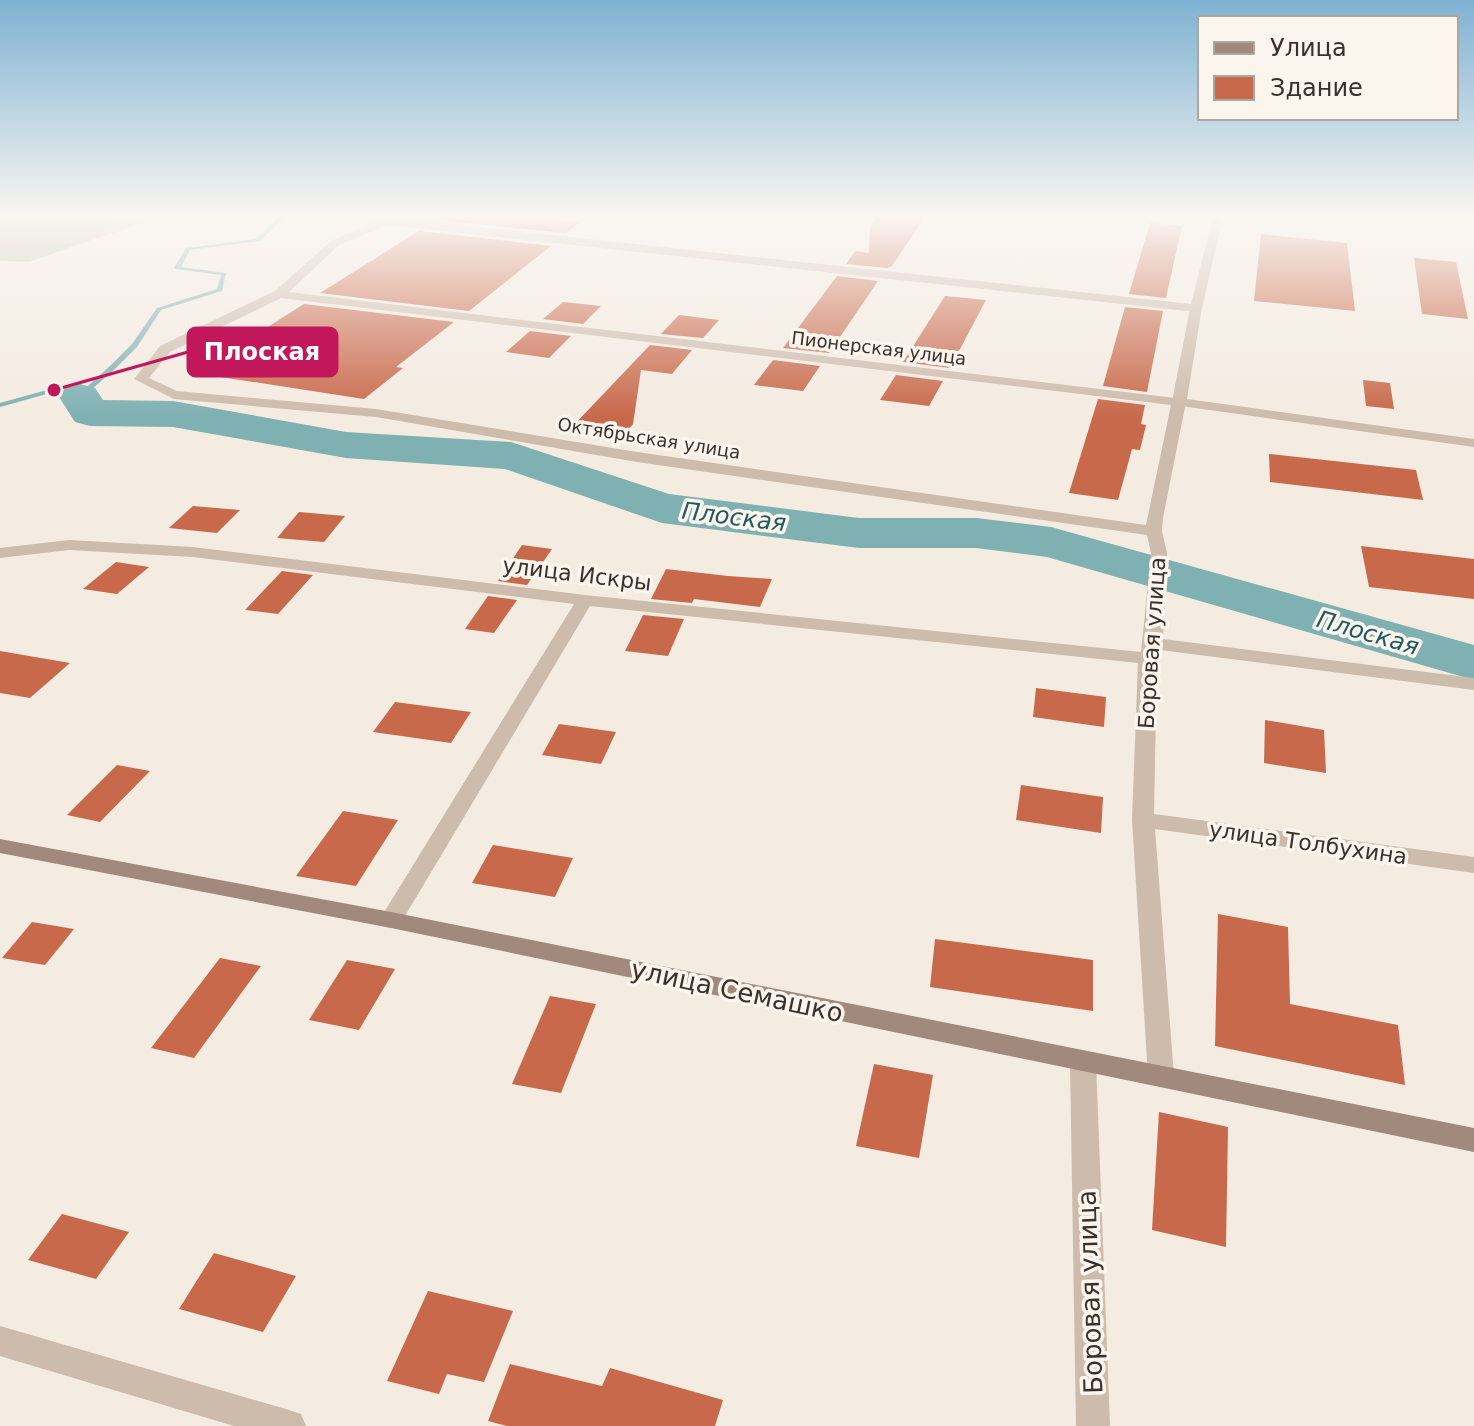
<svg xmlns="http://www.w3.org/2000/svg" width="1474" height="1426" viewBox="0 0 1474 1426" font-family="'DejaVu Sans',sans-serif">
<rect width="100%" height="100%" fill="#f4ebe1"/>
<path fill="#b8c4a0" d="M0,217H156L29,262L0,261Z"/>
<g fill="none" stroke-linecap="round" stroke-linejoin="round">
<path fill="#7fb0b2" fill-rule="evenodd" d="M279,217H285L260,241L190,250L181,267L226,273L222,291L161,310L137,347L116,368L82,398L54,392L0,407V403L54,388L79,394L111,365L132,344L157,308L217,289L221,275L175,269L174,268L186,248L256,239Z"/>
<path fill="#7fb0b2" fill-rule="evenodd" d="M80,384L95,388L103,400L173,401L346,432L511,442L669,494L859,518H976L1051,527L1474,645V680L1047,557L976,548H859L662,523L505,469L346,458L173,427L90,426L75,422L59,397L65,388Z"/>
</g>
<g fill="#c8694b">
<path d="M442,217H529L580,222L566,233L437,220Z"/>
<path d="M877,217H925L892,266L887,268L846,264L855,251L869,253L870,226Z"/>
<path d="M1150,223L1182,226L1166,298L1129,294Z"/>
<path d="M419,231L551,246L469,311L320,293Z"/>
<path d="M1261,234L1347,243L1355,311L1254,301Z"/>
<path d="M1414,258L1456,262L1468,319L1422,314Z"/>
<path d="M837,276L878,281L829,353L783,348Z"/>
<path d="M945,296L986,300L950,368L903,362Z"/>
<path d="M563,302L601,306L583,324L543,319Z"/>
<path d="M304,304L454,322L396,367L403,368L364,399L195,373Z"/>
<path d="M1125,307L1163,311L1147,392L1103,386Z"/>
<path d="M679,315L719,320L703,338L661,334Z"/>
<path d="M530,331L571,336L549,358L506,352Z"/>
<path d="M650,345L692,350L672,374L641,370L633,424L624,435L571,428Z"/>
<path d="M773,360L820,366L803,391L754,385Z"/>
<path d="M896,375L943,381L929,406L880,400Z"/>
<path d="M1363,380L1390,383L1394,409L1366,406Z"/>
<path d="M1098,399L1145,405L1141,424L1146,425L1140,450L1132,449L1118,500L1069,493Z"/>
<path d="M1269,454L1416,470L1423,500L1270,482Z"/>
<path d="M193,506L240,510L217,533L169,528Z"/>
<path d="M299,512L345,516L324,542L277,538Z"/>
<path d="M522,545L552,549L527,585L498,581Z"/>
<path d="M1361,546L1474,559V599L1369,587Z"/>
<path d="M116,562L149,567L117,594L83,589Z"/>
<path d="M666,569L728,576L772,579L760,607L694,599L692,603L651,599Z"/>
<path d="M282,571L313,575L278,614L245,610Z"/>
<path d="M488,596L517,600L494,633L465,629Z"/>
<path d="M643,615L684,619L668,656L625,651Z"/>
<path d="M0,651L70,663L30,698L0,693Z"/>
<path d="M1036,688L1106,697L1104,727L1033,717Z"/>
<path d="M395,702L471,712L451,743L373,732Z"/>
<path d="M1265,720L1324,730L1326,773L1264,763Z"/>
<path d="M559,724L616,732L601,764L542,755Z"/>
<path d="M117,765L150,771L100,822L67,815Z"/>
<path d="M1021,785L1103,797L1101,833L1016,820Z"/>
<path d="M343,811L398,820L356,886L296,876Z"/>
<path d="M493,845L573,858L555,897L472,883Z"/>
<path d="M1218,914L1288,927L1290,1004L1398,1025L1405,1085L1215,1046Z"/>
<path d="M32,922L74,929L45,965L2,958Z"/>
<path d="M935,939L1093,960V1011L930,987Z"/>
<path d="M220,958L261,966L194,1058L151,1048Z"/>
<path d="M347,960L395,969L359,1030L309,1020Z"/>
<path d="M550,996L596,1004L561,1093L512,1084Z"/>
<path d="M874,1064L933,1075L919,1158L856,1146Z"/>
<path d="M1159,1112L1228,1127L1226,1247L1152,1230Z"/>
<path d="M62,1214L129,1232L96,1279L28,1260Z"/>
<path d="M214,1253L296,1276L263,1332L179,1309Z"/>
<path d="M428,1291L513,1311L484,1382L447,1374L439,1394L387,1381Z"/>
<path d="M510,1364L602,1386L610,1368L723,1400L715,1426H507L488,1421Z"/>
</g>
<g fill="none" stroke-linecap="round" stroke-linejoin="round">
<path fill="#cdbbac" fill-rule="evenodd" d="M138,217H149C108,243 47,248 0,245V239C50,243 91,234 138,217Z"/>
<g fill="#cdbbac" fill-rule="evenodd">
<path d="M386,217L1200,305L1202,308L1196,312L388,225L339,245L289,292L1184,399L1186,402L1163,518L1162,531L1167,553L1163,639L1474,678V690L1160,650L1157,658L1154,814L1474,857V873L1155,829L1174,1076L1170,1083L1161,1087L1152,1083L1148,1076L1132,820L1138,663L590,606L399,926L391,928L383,926L379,920L383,914L574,604L193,557L69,550L0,558V548L69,540L193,547L585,595L1141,652L1151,553L1147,535L637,462L376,417L174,399L134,379L160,346L275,291L331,241ZM281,298L1171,405L1146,525L637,452L376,409L177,391L149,378L170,352Z"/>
<path d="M1192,217H1222L1223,219L1218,222Z"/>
<path d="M1083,1052L1092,1055L1096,1062L1110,1426H1076L1070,1062L1074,1055Z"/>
<path d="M0,1326L289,1410L301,1414L306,1426H234L0,1356Z"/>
</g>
<path fill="#cdbbac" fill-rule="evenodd" d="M1213,217H1223L1202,308L1187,399L1474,439V447L1174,405L1172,402L1190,308Z"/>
<path fill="#a18a7d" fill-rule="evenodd" d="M0,839L391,912L1474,1128V1152L391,928L0,853Z"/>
</g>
<linearGradient id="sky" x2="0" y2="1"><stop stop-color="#7eb2d2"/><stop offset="0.52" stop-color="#faf6f2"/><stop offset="1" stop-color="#faf6f2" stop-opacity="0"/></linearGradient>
<rect width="1474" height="416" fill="url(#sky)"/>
<g text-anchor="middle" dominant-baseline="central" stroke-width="7" stroke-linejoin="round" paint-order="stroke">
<g font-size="18" fill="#3b302b" stroke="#fbf5ee">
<text transform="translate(879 348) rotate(7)">Пионерская улица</text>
<text transform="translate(649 438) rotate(9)">Октябрьская улица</text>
</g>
<g font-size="22" fill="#3b302b" stroke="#fbf5ee">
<text transform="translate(577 574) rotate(7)">улица Искры</text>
<text transform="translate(1152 643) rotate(-86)">Боровая улица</text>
<text transform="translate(1308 843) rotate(8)">улица Толбухина</text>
</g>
<g font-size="24" font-style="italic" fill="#1f5a5e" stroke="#fbf5ee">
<text transform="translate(734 517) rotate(7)">Плоская</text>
<text transform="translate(1368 633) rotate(16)">Плоская</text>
</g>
<g font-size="26" fill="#3b302b" stroke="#fbf5ee">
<text transform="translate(737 991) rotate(12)">улица Семашко</text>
<text transform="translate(1090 1292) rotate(-92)">Боровая улица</text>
</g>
</g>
<path fill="none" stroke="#c2185b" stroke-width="3" d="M54 390L188 352"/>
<circle fill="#c2185b" stroke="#fbf5ee" stroke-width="3" cx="54" cy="390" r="8"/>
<rect fill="#c2185b" stroke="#c2185b" stroke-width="3" x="188" y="328" width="149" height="48" rx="8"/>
<g font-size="24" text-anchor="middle" font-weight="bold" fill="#fff">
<text x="262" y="360">Плоская</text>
</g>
<rect x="1198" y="16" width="260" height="104" fill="#fbf5ee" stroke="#aea6a0" stroke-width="2"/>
<rect x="1214" y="42" width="40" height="12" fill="#a18a7d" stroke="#aea6a0" stroke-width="2"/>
<text x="1270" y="56" font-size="24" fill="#3b302b">Улица</text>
<rect x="1214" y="76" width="40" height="24" fill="#c8694b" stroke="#aea6a0" stroke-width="2"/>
<text x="1270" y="96" font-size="24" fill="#3b302b">Здание</text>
</svg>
